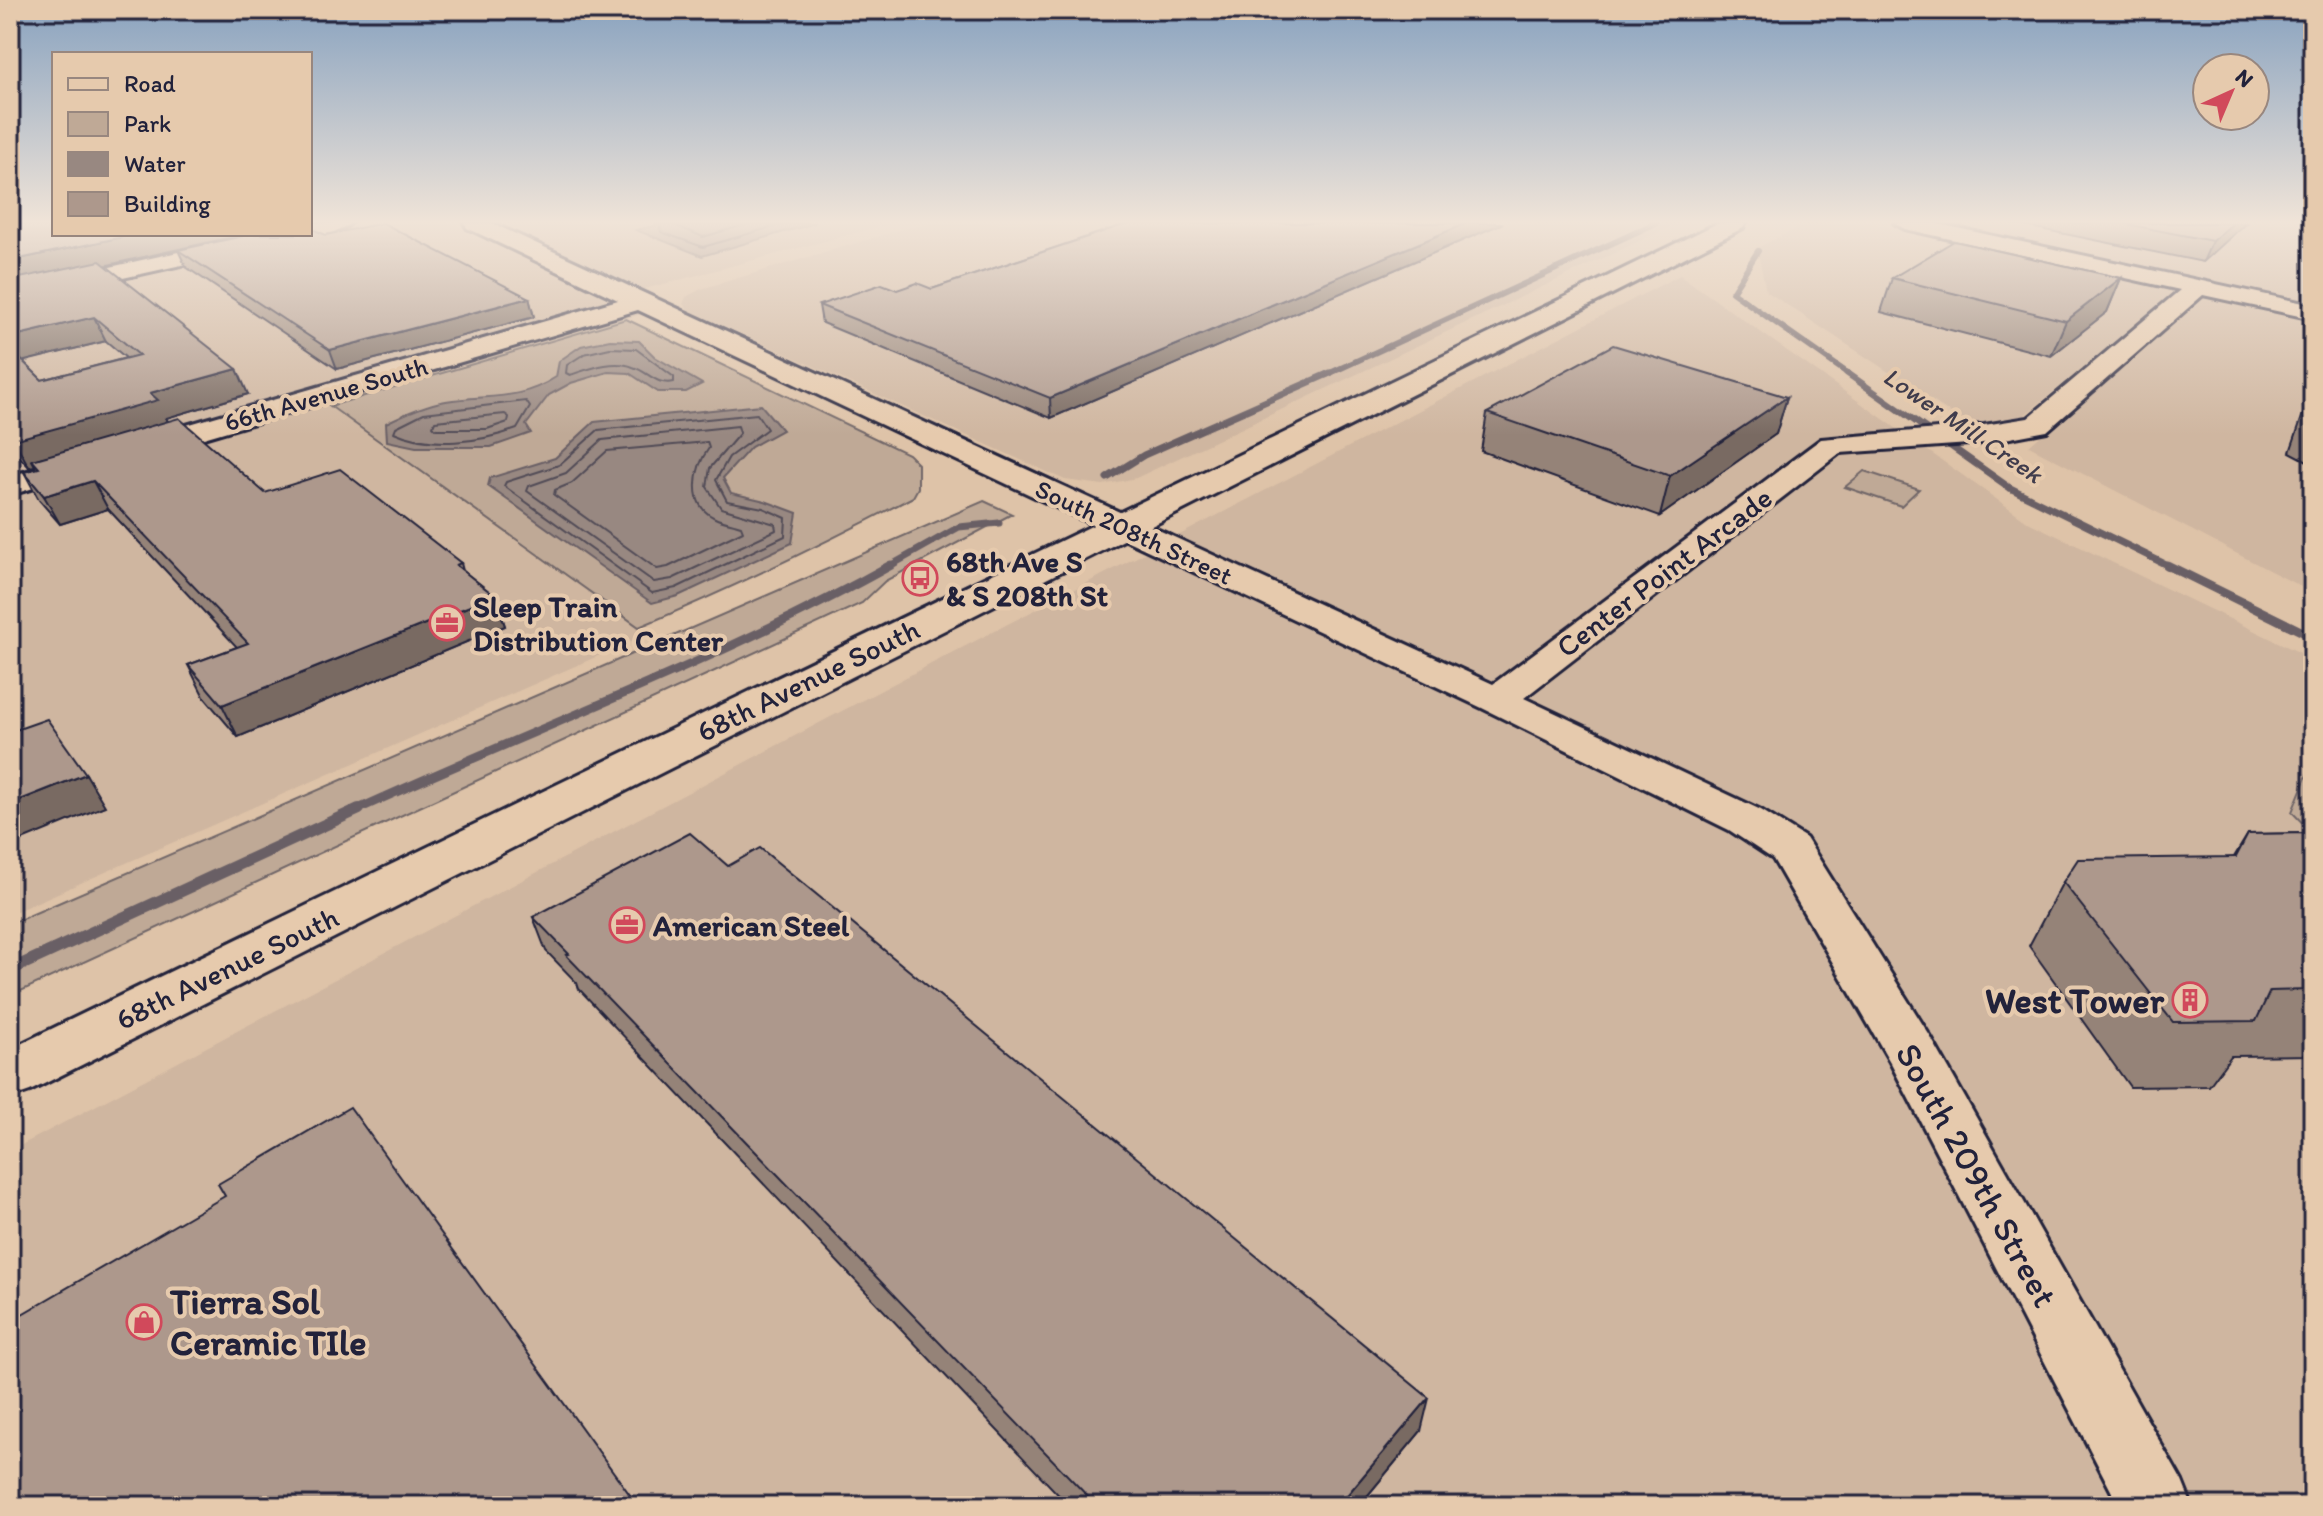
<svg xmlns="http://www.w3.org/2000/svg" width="2323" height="1516" viewBox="0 0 2323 1516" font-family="Itim,sans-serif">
<rect width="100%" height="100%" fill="#dec3a8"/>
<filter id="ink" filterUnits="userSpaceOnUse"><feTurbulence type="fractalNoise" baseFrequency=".0125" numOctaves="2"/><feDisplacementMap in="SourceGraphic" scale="16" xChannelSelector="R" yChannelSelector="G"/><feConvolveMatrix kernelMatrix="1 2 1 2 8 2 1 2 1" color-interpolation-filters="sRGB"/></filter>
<g filter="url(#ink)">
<g fill="#cfb6a0">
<path d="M10,223L54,234H310V223H452L642,314L330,406L648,634L10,914Z"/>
<path d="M497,223H893L641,290Z"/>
<path d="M936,223H1678L1136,478L1103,485L1065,480L689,310L683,304L686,297L701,289L907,228Z"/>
<path d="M1807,223H1871L2178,291L2017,421L1972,427L1766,291L1757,248Z"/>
<path d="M1938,223H2313V305Z"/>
<path d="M1680,275L2030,523L2313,659V1506H10V1151L929,665Z"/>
<path d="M2199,296L2313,322V593L2029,446Z"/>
</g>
<g fill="#bfa996" stroke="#706668" stroke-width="2">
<path d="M626,319L908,454L918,464V488L913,497C823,544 733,588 639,627L330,406Z"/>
<path d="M1864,471L1919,489L1901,506L1845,487Z"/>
<path d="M984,501L1012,514L885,581L862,603L10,996V924Z"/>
<path d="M2313,760V834L2292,812Z"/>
</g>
<g fill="#988881" stroke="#695f65" stroke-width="2">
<path d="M666,223H815L702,256L636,230Z"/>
<path d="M610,340L639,341L655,357L702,384L686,392H658L629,373L608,372L571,383L549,395L526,425L531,433L491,447H416L387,441L386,423C406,413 424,405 446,401C487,394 518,402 556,377L559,361L581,346Z"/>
<path d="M761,405L782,430L751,447L723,478L731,493L765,501L797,513L792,543L678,596L652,603L488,486L490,478L555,458L594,422Z"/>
</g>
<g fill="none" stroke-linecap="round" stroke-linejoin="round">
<g stroke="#514b57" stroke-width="2">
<path d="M659,223L661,232L703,247L786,223"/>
<path d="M670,223L703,237L751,223"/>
<path d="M610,348L636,349L674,377V382C656,386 649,372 633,367C613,359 589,369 570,375L566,373L567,365L584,354Z"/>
<path d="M526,401L530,407L517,429C480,442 431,449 394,432L396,427L424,413Z"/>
<path d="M505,414L509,417L508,422L487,429H436L433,426L435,421Z"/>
<path d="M757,414L767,429L729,457L716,480L727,501L763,508L786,518L785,536L676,588L652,593L504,486L506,482L559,465L598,430Z"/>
<path d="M738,426L740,433L710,468L707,487L721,508L775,524L776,530L672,579L654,582L527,491L529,486L566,473L602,440Z"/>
<path d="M707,442L709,448C694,468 687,505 715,518C723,522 733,523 741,526L743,531L668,567L657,569L554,495L555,490L572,483L607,451Z"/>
</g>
<g stroke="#695f65" stroke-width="6">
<path d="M1758,251L1732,292L1850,375"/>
<path d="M1326,375L1656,223"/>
</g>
<g stroke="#695f65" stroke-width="7">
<path d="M1847,373L2010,488L2171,567"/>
<path d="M1107,478L1144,455L1330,373"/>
<path d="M888,567L959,527L999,523"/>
</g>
<g stroke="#695f65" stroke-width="9">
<path d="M2167,565L2313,637"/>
<path d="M354,811C533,729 719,661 891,565"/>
</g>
<path stroke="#695f65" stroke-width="12" d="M10,970L359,809"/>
<defs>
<g id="minor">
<path d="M310,223H351C341,232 316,238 302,235L310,234Z"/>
<path d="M464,223H492L1493,684L1821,439L1984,425L2028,418L2180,290L1905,229L1894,223H1934L2313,305V319L2203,295L2047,431L1984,443L1840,453L1524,698L1761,810L1806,838L1930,1036L2182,1481L2192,1506H2119L1890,1062L1773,859L1729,830L1482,708L638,310L10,495V476L618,300L467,228Z"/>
<path d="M260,234H301L290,241L10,303V289Z"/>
</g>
<path id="major" d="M1718,223H1746L1743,228L30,1091L10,1098V1049Z"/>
</defs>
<use href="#minor" stroke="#22223b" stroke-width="6"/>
<use href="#major" stroke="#22223b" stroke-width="6"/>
<use href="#minor" fill="#e6caad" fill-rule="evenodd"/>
<use href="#major" fill="#e6caad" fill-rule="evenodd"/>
</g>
<g fill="#958378" stroke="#22223b" stroke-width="2" fill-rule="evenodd">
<path d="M10,223L246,234L105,265L248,394L166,418L168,421L265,493L461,563L463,571L495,596L505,626L238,737L204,697L188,665L237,647L108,509L60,524L39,500L24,472L36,469L35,466L29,467L10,447ZM106,341L126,358L42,380L23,361Z"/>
<path d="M1129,223H1503L1051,418L822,323L819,305L897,290L932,289Z"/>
<path d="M2011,223H2246L2203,262Z"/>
<path d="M326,235L529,298L534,317L337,369L186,267L178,250Z"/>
<path d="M1892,278H2121L2107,312L2051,356L1881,312Z"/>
<path d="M2313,396V464L2290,452L2302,417Z"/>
<path d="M1787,397L1776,434L1660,516L1481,451L1487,413Z"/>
<path d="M2313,833V1055L2231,1056L2209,1086L2130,1087L2029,946L2063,882L2234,857L2248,834Z"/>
<path d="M728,866L1421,1431L1359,1506H1069L579,989L577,983L546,951L533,917Z"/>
</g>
<g fill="#796a62" stroke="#22223b" stroke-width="2">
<path d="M1467,223H1503L1051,418L1050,398Z"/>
<path d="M2233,223H2246L2203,262L2212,241Z"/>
<path d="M137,234H246L10,287V261Z"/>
<path d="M2121,278L2107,312L2051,356L2066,321Z"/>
<path d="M529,298L534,317L337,369L330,350Z"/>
<path d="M94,317L106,341L13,364L10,358V337Z"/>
<path d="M237,369L248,394L166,418L170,426L32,460L35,466L29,467L14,440L150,393Z"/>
<path d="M1787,397L1776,434L1660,516L1670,476Z"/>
<path d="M93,481L108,509L60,524L44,496Z"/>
<path d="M495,596L505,626L238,737L222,705Z"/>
<path d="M86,774L105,806L10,845V804Z"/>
<path d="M1429,1398L1421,1431L1359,1506H1338Z"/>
</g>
<g fill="#ad988c" stroke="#22223b" stroke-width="2">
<path d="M10,223H54V234H137L10,261Z"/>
<path d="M383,223L529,298L330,350L178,250L253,234H310V228L326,235Z"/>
<path d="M1129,223H1467L1050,398L819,305L882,284L897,290L917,283L932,289Z"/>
<path d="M2121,223H2233L2212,241Z"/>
<path d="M1954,241L2121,278L2066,321L1892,278Z"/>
<path d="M100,261L237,369L150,393L158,400L14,440L10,436V349L42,380L139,355L94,317L10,337V280Z"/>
<path d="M1613,345L1787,397L1670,476L1487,413Z"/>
<path d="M179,418L265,493L340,469L461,563L456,565L495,596L222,705L188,665L248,643L93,481L44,496L24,472L39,468L32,460Z"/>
<path d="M47,719L86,774L10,804V732Z"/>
<path d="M690,833L728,866L760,848L1429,1398L1338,1506H1097L566,955L569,954L533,917Z"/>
<path d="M2313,833V990L2270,991L2256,1021L2173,1022L2063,882L2078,859L2236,857L2248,834Z"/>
<path d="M350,1107L638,1506H10V1321L225,1196L218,1184Z"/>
</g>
</g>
<linearGradient id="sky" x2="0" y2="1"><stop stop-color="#88a2bf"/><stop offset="0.51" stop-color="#f0e4d8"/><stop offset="1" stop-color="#f0e4d8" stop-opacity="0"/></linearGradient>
<rect width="2323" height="435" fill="url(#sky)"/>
<defs>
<symbol id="bus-ring" viewBox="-11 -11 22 22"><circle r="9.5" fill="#e6caad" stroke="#d1495b" stroke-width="1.5"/><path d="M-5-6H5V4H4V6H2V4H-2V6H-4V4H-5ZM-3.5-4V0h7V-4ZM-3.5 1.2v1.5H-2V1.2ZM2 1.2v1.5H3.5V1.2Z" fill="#d1495b"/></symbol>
<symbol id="office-ring" viewBox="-11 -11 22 22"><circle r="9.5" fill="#e6caad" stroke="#d1495b" stroke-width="1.5"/><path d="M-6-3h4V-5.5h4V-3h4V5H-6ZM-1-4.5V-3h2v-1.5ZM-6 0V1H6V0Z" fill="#d1495b"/></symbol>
<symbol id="building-ring" viewBox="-11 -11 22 22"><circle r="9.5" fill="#e6caad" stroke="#d1495b" stroke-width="1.5"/><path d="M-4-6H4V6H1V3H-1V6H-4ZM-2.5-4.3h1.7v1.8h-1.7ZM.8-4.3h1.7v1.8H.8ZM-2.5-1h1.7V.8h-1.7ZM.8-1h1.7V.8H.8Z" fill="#d1495b"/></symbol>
<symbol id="shop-ring" viewBox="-11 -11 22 22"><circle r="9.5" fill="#e6caad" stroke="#d1495b" stroke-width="1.5"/><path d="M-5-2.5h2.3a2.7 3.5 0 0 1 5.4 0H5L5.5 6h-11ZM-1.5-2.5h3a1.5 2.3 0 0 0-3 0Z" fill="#d1495b"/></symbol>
</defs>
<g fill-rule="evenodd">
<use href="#bus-ring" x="900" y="558" width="40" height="40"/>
<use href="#office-ring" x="427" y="603" width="40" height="40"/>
<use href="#office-ring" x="607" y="905" width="40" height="40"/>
<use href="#building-ring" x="2170" y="980" width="40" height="40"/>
<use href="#shop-ring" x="124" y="1302" width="40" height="40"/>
</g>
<g text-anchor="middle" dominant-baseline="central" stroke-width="8" stroke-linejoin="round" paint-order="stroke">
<g font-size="26" fill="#22223b" stroke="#e6caad">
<text transform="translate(326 394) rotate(-16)">66th Avenue South</text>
<text transform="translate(1134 532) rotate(25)">South 208th Street</text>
</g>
<g font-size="26" font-style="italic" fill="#403c4c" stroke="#e6caad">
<text transform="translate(1963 425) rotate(34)">Lower Mill Creek</text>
</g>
<g font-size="30" font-weight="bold" fill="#22223b" stroke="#e6caad" text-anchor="start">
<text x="946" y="561">68th Ave S<tspan x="946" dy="34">&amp; S 208th St</tspan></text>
<text x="473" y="606">Sleep Train<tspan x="473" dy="34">Distribution Center</tspan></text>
<text x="653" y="925">American Steel</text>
</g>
<g font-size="30" fill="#22223b" stroke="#e6caad">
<text transform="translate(1664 572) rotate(-37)">Center Point Arcade</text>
<text transform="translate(808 680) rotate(-26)">68th Avenue South</text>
<text transform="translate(227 968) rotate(-26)">68th Avenue South</text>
</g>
<g font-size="36" font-weight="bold" fill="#22223b" stroke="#e6caad" text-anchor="end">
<text x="2164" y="1000">West Tower</text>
<text x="170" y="1301" text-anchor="start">Tierra Sol<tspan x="170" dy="41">Ceramic TIle</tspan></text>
</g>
<g font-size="36" fill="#22223b" stroke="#e6caad">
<text transform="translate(1977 1175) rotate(61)">South 209th Street</text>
</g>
</g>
<rect width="2323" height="1516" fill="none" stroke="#e6caad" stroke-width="40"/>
<rect x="20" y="20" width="2283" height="1476" fill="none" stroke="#22223b" stroke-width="3" filter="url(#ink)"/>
<rect x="52" y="52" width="260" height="184" fill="#e6caad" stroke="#98877f" stroke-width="2"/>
<rect x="68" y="78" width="40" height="12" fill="#e6caad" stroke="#98877f" stroke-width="2"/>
<text x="124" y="92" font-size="24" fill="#22223b">Road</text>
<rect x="68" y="112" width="40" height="24" fill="#bfa996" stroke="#98877f" stroke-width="2"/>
<text x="124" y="132" font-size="24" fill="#22223b">Park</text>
<rect x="68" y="152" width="40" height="24" fill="#988881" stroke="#98877f" stroke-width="2"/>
<text x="124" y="172" font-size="24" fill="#22223b">Water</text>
<rect x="68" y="192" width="40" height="24" fill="#ad988c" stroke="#98877f" stroke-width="2"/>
<text x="124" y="212" font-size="24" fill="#22223b">Building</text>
<g transform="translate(2231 92) rotate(44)"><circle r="38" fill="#e6caad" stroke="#98877f" stroke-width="2"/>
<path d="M0-6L14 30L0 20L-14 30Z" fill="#d1495b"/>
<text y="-12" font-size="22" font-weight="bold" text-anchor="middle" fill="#22223b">N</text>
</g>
</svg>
